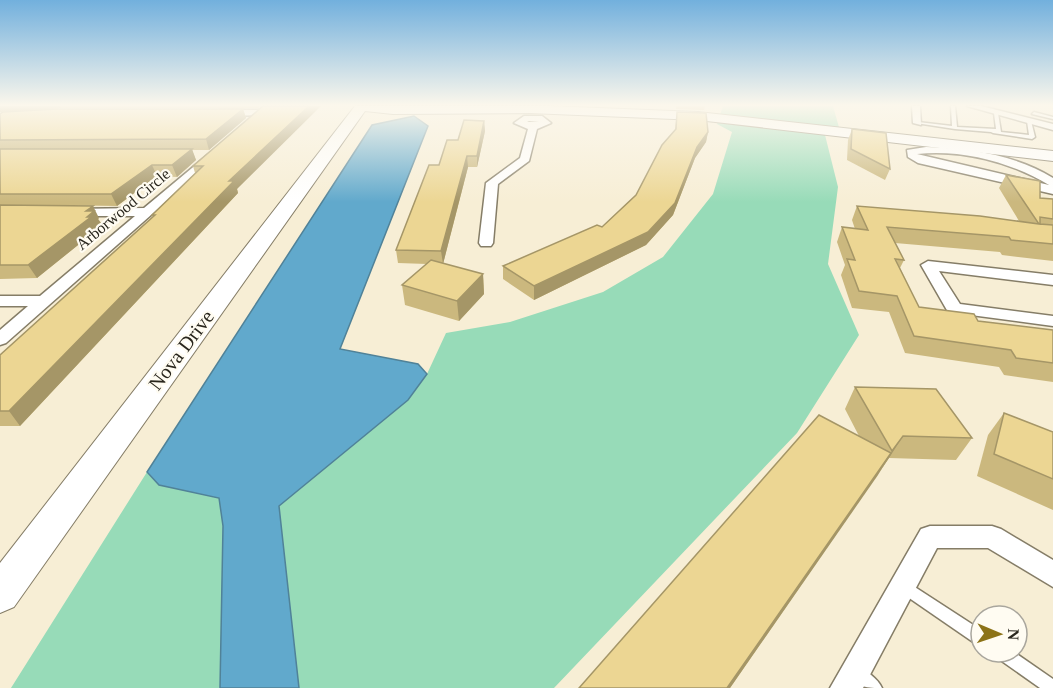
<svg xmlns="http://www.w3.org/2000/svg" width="1053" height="688" viewBox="0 0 1053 688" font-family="'Times New Roman',serif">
<rect width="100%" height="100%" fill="#f7eed5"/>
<path fill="#97dbb8" d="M723,106H833L840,131L825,135L838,187L828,264L859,335L797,433L554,688H11L147,472L160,485L427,374L446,333L510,322L603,292L663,257L713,194L732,132L717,124Z"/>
<path fill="#61a9cc" stroke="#508298" stroke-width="1.5" d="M414,116L428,126L340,349L418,364L427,374L408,400L279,506L299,688H220L223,526L219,498L159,485L147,472L372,125Z"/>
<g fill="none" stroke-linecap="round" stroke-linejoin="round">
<defs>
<g id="lane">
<path d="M951,106H955L957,127L996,129L994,113L996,112L998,113L1001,132L1029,135L1027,121L1029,120L1031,121L1035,137L1032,139L993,133L991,132L955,129L916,123L918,122L952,126Z"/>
<path d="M1034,112L1053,117V119L1032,114Z"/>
<path d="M904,580L981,630V646L976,644L899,591L897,586L899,581Z"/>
<path d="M994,652H1014L1053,679V688H1040L996,657Z"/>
<path d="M857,666C866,670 878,679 882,688C868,688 856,688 849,674L852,669Z"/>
</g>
<g id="street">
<path d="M912,106H920L921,125L913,123Z"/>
<path d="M967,106H981L1053,124V130Z"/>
<path d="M262,110L267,113L265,115L219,116L214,113L219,110Z"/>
<path d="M524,116H542L551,123L537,129L529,161L498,184L493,243L491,246H481L479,243L486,183L520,158L528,129L514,123ZM529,121L539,122H527Z"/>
<path d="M926,147C969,148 1016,155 1053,178V194L918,163L908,157L907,150ZM917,154C961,149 1011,162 1049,185Z"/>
<path d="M210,153L219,155L6,343L0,345V330L28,306H0V296H40L135,216H74L69,215V209L144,208Z"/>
<path d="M928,261L1053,275V285L939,271L960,304L1053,316V326L948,312L921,265Z"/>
<path d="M930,526H992L1001,529L1053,560V587L988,548H937L863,688H830L921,529Z"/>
</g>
<path id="secondary" d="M355,106H549L698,112L1053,151V161L698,120L530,113L393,114L365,111L14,607L0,613V563Z"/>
</defs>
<use href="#lane" stroke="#857d67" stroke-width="3"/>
<use href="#street" stroke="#857d67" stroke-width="3"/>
<use href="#secondary" stroke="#857d67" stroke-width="2"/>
<use href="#lane" fill="#fff" fill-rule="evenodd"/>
<use href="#street" fill="#fff" fill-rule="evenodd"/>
<use href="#secondary" fill="#fff" fill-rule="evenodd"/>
</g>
<g fill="#cbb87e">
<path d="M0,106H261L258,108H61L0,112Z"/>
<path d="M263,106L237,189L238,193L20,426H0V355L153,216L152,215L195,173L193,166Z"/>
<path d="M676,106H705L704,110L676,109Z"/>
<path d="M243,109L246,118L209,150H192L196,160L177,177L157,176L117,206L51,205L99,218L98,219L101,223L96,226L98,229L37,278L0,279V114Z"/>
<path d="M677,112L708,132L706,142L695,158L673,215L646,245L534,300L503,279V266L602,227L636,195L675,130Z"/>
<path d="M484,121L485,131L477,167H468L443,264L483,274L484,294L459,321L405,305L402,285L427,264L398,263L396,250L439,165L458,140Z"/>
<path d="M852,129L890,169L885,180L847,160L848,140Z"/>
<path d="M1006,175L1040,198L1053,199V261L1002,255L1000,252L895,243L904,260L900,268L919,307L978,321L1053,330V382L1004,375L999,367L905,353L889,312L852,308L841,275L845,265L837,242L842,227L855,229L852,220L857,206L1019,221L999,188Z"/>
<path d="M855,387L972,438L956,460L889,458L730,688H579L859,436L845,409Z"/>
<path d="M1004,413L1053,432V510L977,476L988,435Z"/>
</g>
<g fill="#a59667">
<path d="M0,106H60L61,108L0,112Z"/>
<path d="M309,106H321L237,189L238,193L20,426L9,411L229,181Z"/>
<path d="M243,109L246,118L209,150L206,139Z"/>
<path d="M484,121L485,131L477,167V156Z"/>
<path d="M708,132L706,142L695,158L673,215L646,245L534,300V286L697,147Z"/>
<path d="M192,149L196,160L177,177L172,165Z"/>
<path d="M467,156L468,167L443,264L441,251Z"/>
<path d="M152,165L157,176L117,206L111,194Z"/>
<path d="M93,206L99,218L98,219L101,223L96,226L98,229L37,278L28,265L86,211Z"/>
<path d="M483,274L484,294L459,321L457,301Z"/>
<path d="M903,436L889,458L879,473L892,451Z"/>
<path d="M891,453L878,475L730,688H727Z"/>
</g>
<g fill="#ecd693" stroke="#a59667" stroke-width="1.5">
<path d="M263,106H309L229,181H234L9,411H0V355L155,215H152L203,166H193Z"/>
<path d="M56,109H243L206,139L0,140V114L3,112Z"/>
<path d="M677,112L706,113L708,132L697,147L675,203L648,232L534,286L503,266L597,225L602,227L636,195L662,145L676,129Z"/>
<path d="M464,120L484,121L477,156H467L441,251L396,250L429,165H439L447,140H458Z"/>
<path d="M852,129L886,133L890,169L851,149Z"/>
<path d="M0,149H192L172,165H152L111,194H0Z"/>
<path d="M1006,175L1040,181V198L1053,199V219L1040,217V224L1053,225V244L1011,240L1009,237L887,227L904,260L895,259L919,307L974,314L978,321L1053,330V363L1016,358L1011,350L914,336L897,296L859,291L847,259L855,260L842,227L868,230L857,206L980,216L1039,224Z"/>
<path d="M0,205L93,206L86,211H94L87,217H91L28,265H0Z"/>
<path d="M431,260L483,274L457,301L402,285Z"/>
<path d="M855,387L936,389L972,438L903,436L892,451Z"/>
<path d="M1004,413L1053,432V479L994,454Z"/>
<path d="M819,415L891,453L727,688H579Z"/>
</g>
<linearGradient id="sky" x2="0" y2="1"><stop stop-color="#72b0dd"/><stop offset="0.52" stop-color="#fbf7ec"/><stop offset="1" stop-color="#fbf7ec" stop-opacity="0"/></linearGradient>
<rect width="1053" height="202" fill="url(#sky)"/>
<g text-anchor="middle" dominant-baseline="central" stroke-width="4.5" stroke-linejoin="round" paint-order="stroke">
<g font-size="16" fill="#29261d" stroke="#fffcf2">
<text transform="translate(123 209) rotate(-40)">Arborwood Circle</text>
</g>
<g font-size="20" fill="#29261d" stroke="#fffcf2">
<text transform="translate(181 350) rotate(-53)">Nova Drive</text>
</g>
</g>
<g transform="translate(999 634) rotate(92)"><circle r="28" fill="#fffcf2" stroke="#a9a69d" stroke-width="1.5"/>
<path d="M0-4.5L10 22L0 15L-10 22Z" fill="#8c7317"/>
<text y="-9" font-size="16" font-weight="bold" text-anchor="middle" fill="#29261d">N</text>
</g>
</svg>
